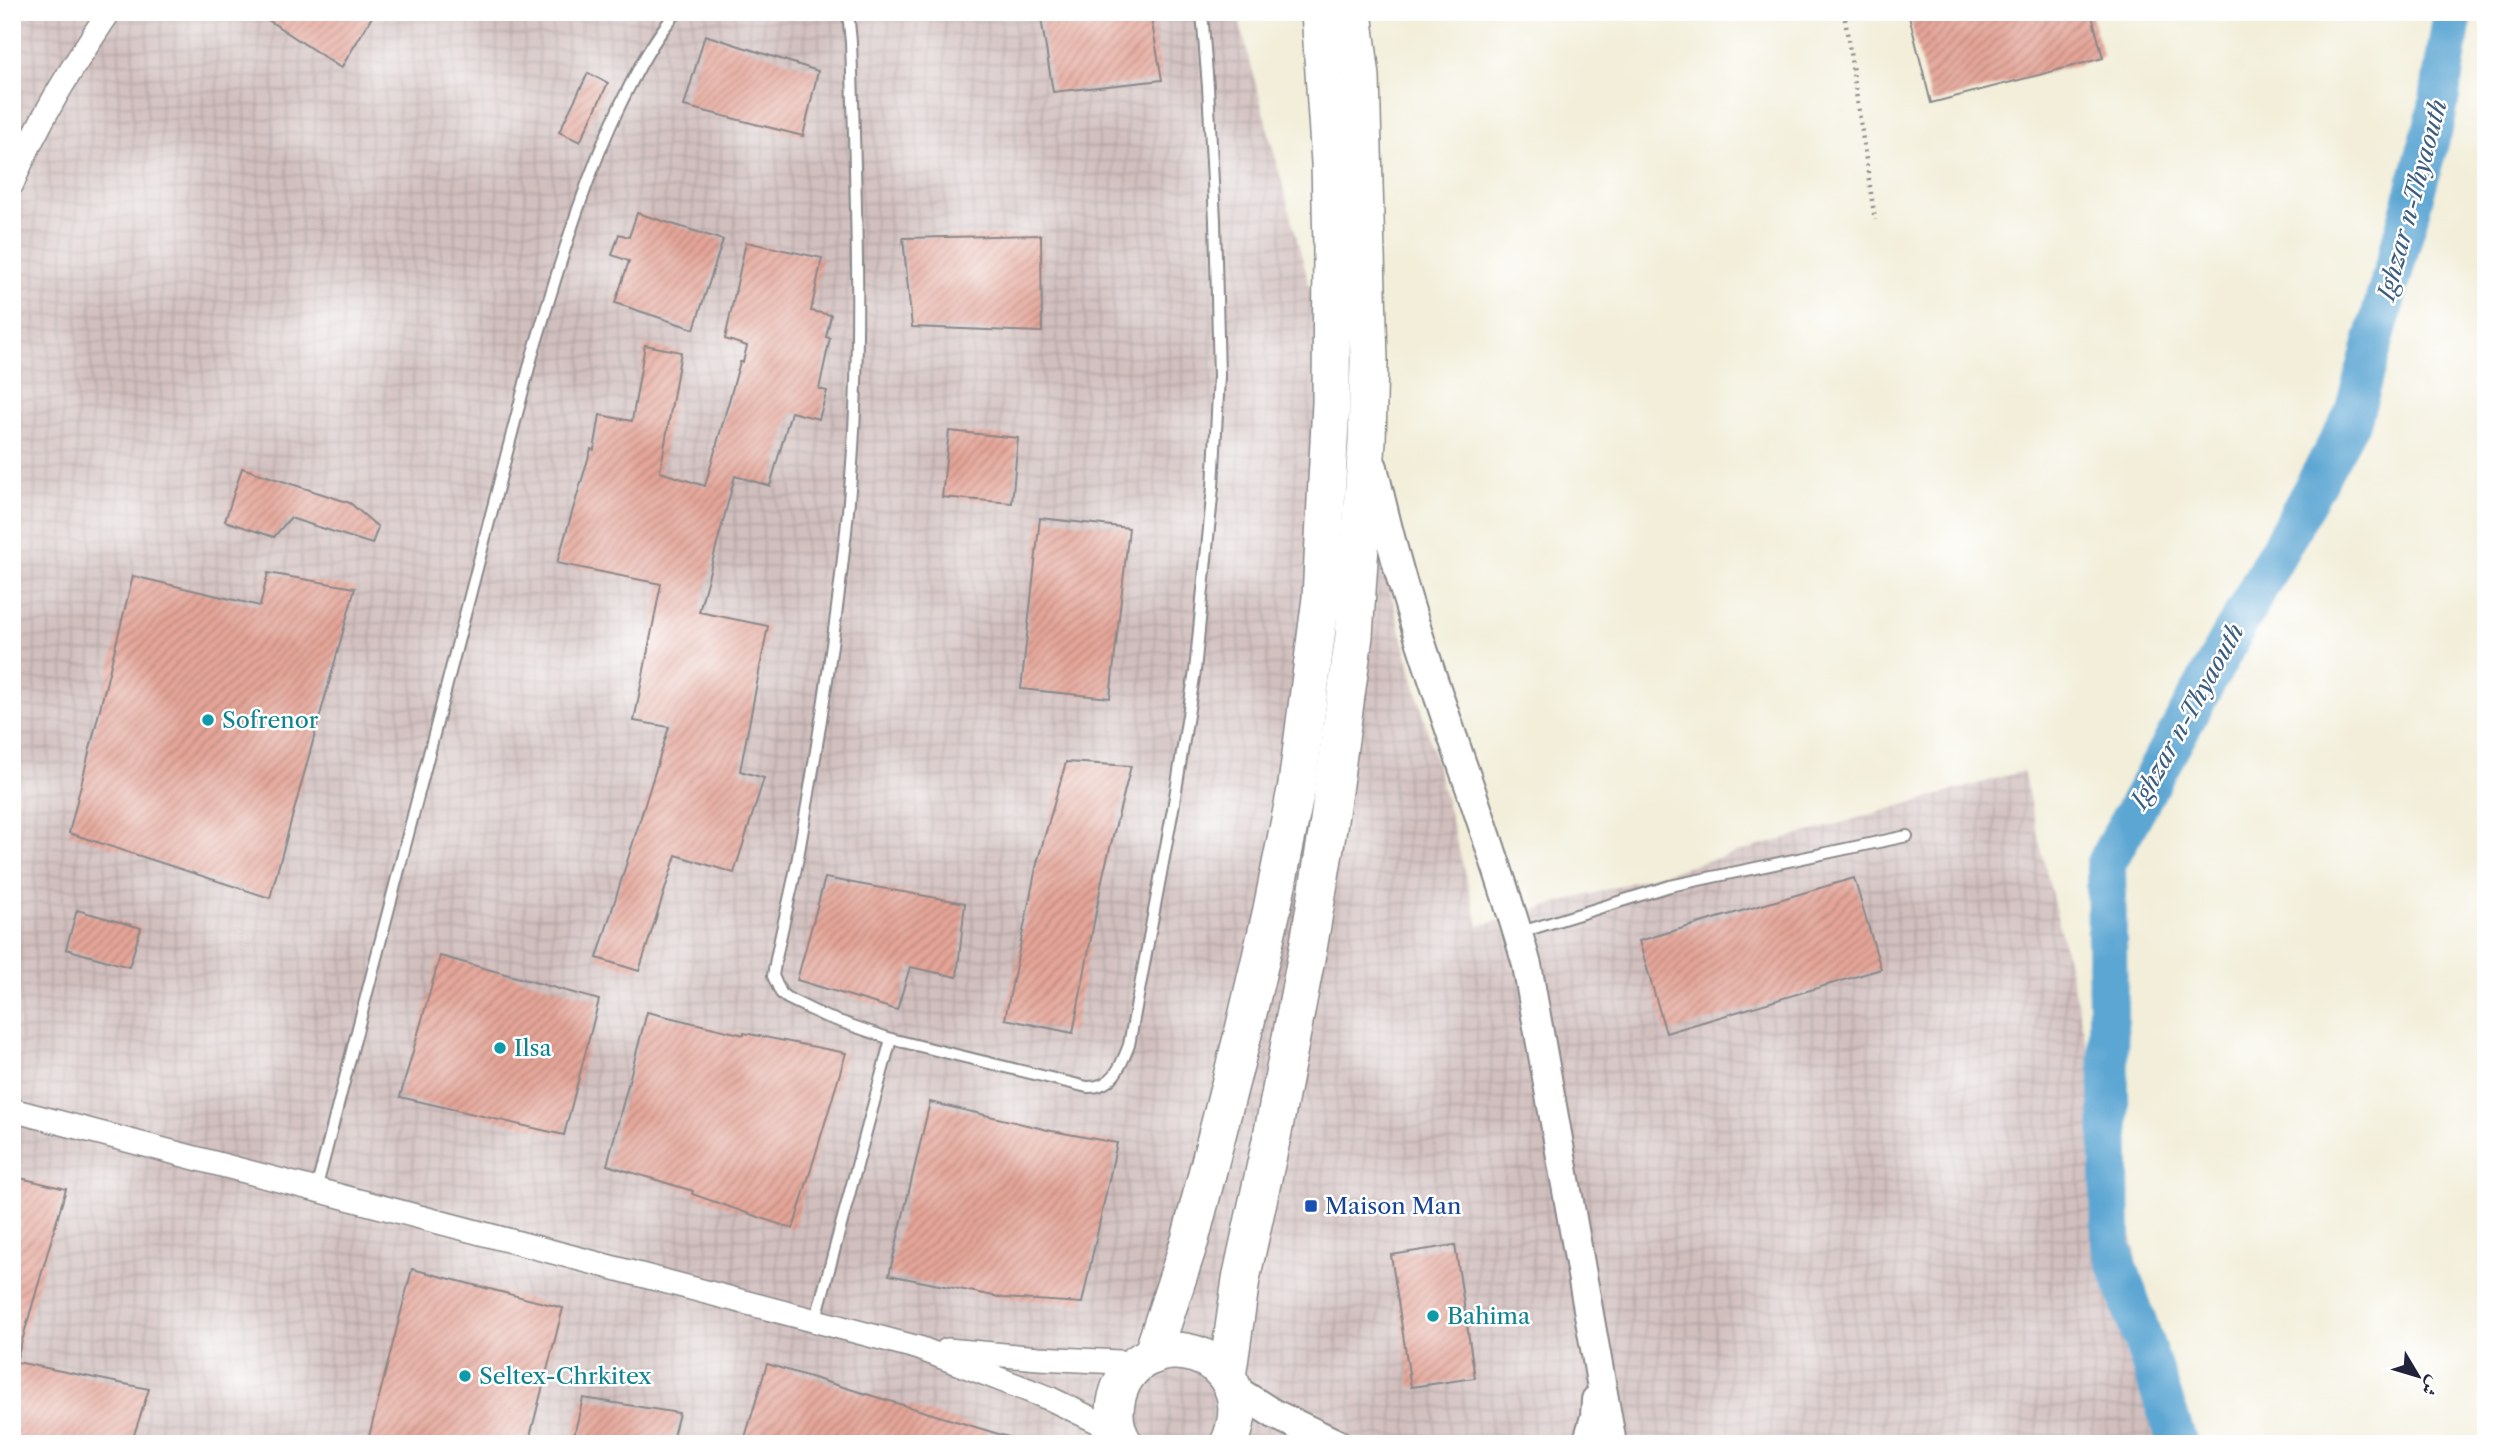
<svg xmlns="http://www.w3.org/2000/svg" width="2498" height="1456" viewBox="0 0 2498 1456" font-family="'Libre Caslon Text',Amiri,serif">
<defs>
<pattern id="industrial-grid" width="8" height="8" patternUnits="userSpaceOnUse" patternTransform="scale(1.75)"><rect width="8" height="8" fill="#d1bfbe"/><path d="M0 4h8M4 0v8" fill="none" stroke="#b3a4a4"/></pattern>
<pattern id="building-hatch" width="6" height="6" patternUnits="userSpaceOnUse" patternTransform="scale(1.75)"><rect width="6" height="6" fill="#e5a598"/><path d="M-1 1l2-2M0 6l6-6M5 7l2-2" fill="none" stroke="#b9867d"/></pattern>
</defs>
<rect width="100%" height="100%" fill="#fff"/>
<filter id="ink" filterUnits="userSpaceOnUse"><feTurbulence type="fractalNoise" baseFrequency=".0143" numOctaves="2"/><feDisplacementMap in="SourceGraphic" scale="14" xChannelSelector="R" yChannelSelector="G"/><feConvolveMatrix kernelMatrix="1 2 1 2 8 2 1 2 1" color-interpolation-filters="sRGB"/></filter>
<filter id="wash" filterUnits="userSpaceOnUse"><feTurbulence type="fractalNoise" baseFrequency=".00686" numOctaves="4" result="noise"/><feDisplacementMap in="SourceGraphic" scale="28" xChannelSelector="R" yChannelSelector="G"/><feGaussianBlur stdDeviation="1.57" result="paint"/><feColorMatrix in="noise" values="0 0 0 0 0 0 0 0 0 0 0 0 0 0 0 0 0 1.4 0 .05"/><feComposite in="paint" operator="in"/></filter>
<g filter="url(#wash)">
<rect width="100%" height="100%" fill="#f2eed9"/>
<path fill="url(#industrial-grid)" d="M12,12H1237L1479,926L2023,771L2180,1444H12Z"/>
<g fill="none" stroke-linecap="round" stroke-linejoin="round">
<path stroke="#5ba6d3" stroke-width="40" d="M2178,1444L2111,1246L2106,863L2353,416L2437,113L2453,12"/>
</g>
<g id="blocks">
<g fill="url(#building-hatch)">
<path d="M256,12H375L341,68Z"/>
<path d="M1040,12H1150L1162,80L1053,92Z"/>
<path d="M1908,12H2091L2103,58L1931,103Z"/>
<path d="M705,35L818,71L803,136L684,106Z"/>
<path d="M588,73L608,83L580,142L559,132Z"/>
<path d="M637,213L723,240L694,329L615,303L629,261L612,255L619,234L629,237Z"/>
<path d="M1041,235L1042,332L912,327L903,238Z"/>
<path d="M746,242L822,258L811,311L831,315L826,337L830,338L819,389L827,391L819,419L791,412L770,486L735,476L699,612L768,626L740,771L764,778L734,873L676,855L639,971L597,958L669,727L634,721L661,584L557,563L591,449L594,450L600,415L632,421L645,345L681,352L660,472L705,486L740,362H743L747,346L725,339Z"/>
<path d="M949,431L1018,438L1012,503L942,497Z"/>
<path d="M242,468L350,503L378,527L372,544L290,518L274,537L225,521Z"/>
<path d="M1040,518L1129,528L1110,698L1021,689Z"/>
<path d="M268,573L355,588L270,898L69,833L133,576L260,606Z"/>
<path d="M1066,762L1131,766L1103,875L1073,1033L1005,1019L1037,863Z"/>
<path d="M825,878L965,903L957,977L910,967L897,1010L797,980Z"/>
<path d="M1854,878L1881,969L1666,1033L1639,941Z"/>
<path d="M77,910L141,928L129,967L66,949Z"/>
<path d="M440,956L599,1000L564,1135L400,1097Z"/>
<path d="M647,1012L744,1035V1033L846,1053L793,1229L692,1194L693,1191L607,1165Z"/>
<path d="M930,1102L1052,1131L1117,1143L1082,1303L1004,1298L889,1275Z"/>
<path d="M12,1176L66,1189L17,1358L12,1357Z"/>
<path d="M1455,1245L1475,1378L1411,1387L1391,1255Z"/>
<path d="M412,1269L563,1308L528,1444H367Z"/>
<path d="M12,1361L149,1389L131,1444H12Z"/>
<path d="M767,1364L1015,1439L1014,1444H743Z"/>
<path d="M583,1398L679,1413L671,1444H572Z"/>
</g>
</g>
</g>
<g filter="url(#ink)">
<use href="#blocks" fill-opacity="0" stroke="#8a888a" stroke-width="2"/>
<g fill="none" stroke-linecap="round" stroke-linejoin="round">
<defs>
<g id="service">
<path d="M848,12L851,42C856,195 863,349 849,501C838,620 819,739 798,857C791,897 779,936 773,976L781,993L787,998L824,1016L891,1039L1087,1087C1113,1088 1121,1066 1129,1045L1173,809L1195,671L1213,487L1219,376L1215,220L1208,87L1202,12"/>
<path d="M1518,933L1670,886L1907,836"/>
<path d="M316,1190L532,356C558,271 582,184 621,103C637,71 653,39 677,12"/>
<path d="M815,1322L891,1039"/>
</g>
<g id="minor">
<path d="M12,184C37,122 72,67 109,12"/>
<path d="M12,1110L919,1348L1051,1399L1119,1432"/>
<path d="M947,1350L1039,1358L1139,1363"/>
</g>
<g id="tertiary">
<path d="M1373,467C1385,519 1398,571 1414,621C1450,736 1494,848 1527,965L1612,1444"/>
<path d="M1234,1389L1274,1414L1337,1444"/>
<path d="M1587,1444L1595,1417L1596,1400"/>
</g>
<g id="trunk">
<path d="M1152,1356L1190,1240L1244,1030L1271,914L1297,785L1321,598L1331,403L1332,246L1330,163L1320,12"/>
<path d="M1227,1377L1241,1279L1274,1127L1309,943L1328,828L1354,636L1367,441L1369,360L1361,77L1353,12"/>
<path d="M1124,1444C1115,1430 1113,1413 1117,1397C1137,1316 1270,1349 1229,1444"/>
</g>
</defs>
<use href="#service" stroke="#8a888a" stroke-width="14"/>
<use href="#minor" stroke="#8a888a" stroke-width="26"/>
<use href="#tertiary" stroke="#8a888a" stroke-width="32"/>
<use href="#trunk" stroke="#8a888a" stroke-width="40"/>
<path stroke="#8a888a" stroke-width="4.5" stroke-dasharray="2 5" stroke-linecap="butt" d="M1844,12L1875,220"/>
<use href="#service" stroke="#fff" stroke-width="10"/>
<use href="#minor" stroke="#fff" stroke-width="23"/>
<use href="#tertiary" stroke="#fff" stroke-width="28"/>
<use href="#trunk" stroke="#fff" stroke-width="37"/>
</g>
</g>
<g fill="#0f9aa8" stroke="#fff" stroke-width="2.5">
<circle cx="208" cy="720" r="7"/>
<circle cx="500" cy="1048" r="7"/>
<circle cx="1433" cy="1316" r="7"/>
<circle cx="465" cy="1376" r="7"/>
</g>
<rect fill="#1a4fb4" stroke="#fff" stroke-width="2.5" x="1304" y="1199" width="14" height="14" rx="3.5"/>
<g text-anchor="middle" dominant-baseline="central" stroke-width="5" stroke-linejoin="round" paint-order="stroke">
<g font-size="23" fill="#0d838f" stroke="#fff" text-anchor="start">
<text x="222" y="720">Sofrenor</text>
<text x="514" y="1048">Ilsa</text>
<text x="1447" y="1316">Bahima</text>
<text x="479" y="1376">Seltex-Chrkitex</text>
</g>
<g font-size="23" fill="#164399" stroke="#fff" text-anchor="start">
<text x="1325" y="1206">Maison Man</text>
</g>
<g font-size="24" font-style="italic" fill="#3c5d7f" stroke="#fff">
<text transform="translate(2412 200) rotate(-75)">Ighzar n-Thyaouth</text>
<text transform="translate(2187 716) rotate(-61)">Ighzar n-Thyaouth</text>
</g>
</g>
<rect width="2498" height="1456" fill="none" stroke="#fff" stroke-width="42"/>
<g transform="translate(2418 1376) rotate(128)" stroke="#ffffff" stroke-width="5" paint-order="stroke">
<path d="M0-5L12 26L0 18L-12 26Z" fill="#22223b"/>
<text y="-10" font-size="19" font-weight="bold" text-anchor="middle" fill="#22223b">ش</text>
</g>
</svg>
